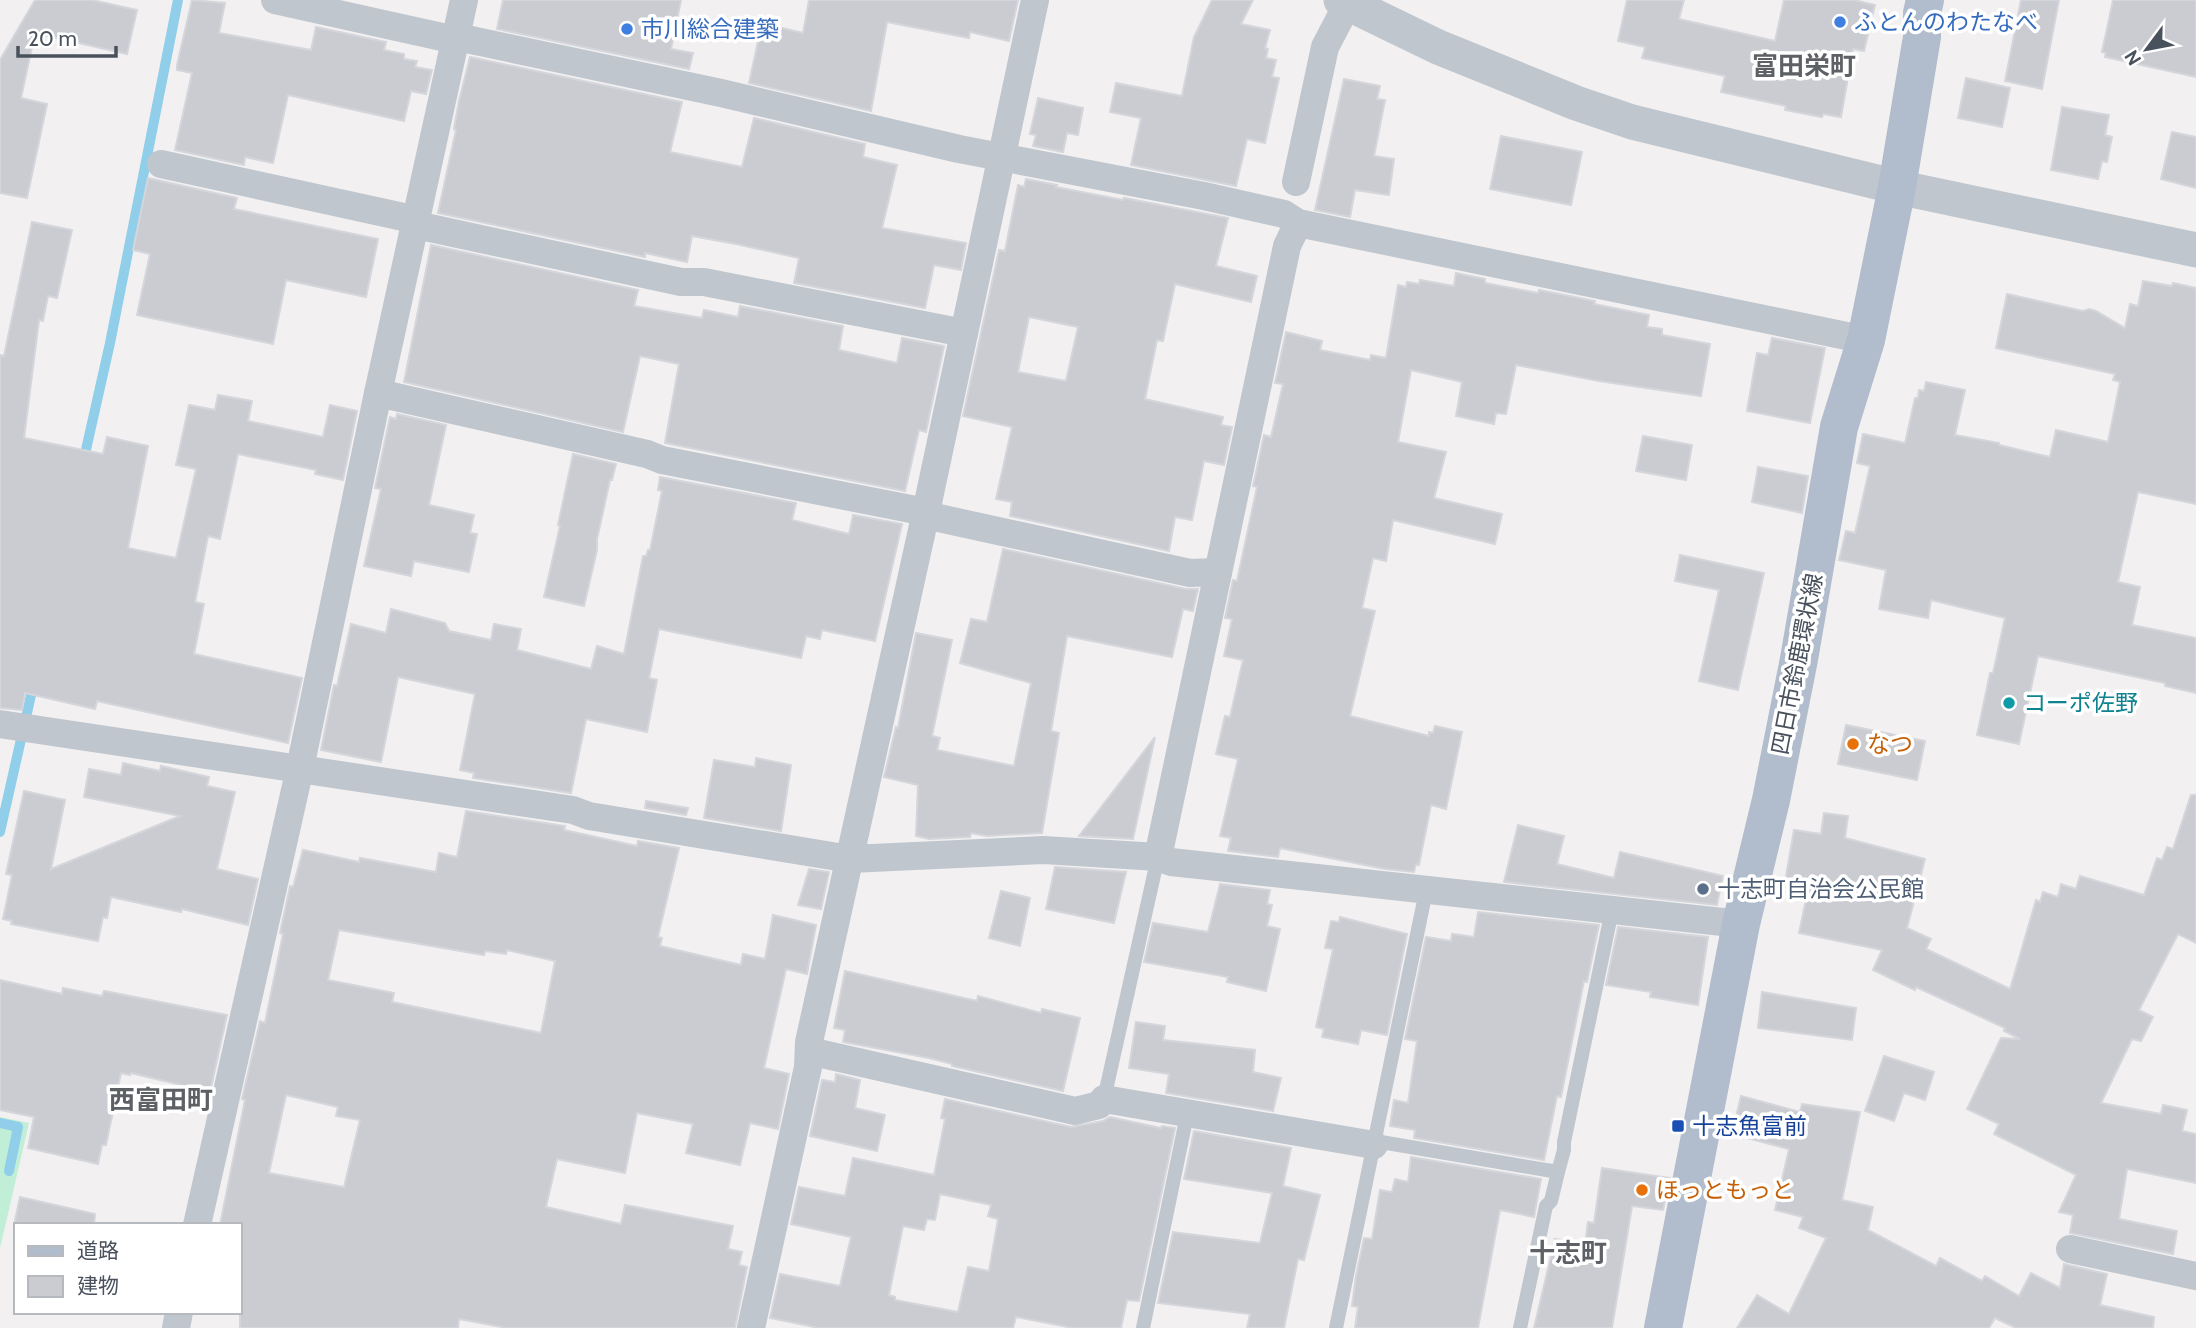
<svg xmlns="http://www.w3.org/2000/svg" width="2196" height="1328" viewBox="0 0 2196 1328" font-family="Cabin,'Noto Sans JP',sans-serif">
<rect width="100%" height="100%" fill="#f2f0f0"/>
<path fill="#c1eed7" d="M0,1117L29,1123L0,1248Z"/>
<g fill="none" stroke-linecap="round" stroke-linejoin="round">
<g stroke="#90cee9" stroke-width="10">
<path d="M83,463L110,343L178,0"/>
<path d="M0,832L34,682"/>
<path d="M0,1123L18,1127L9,1171"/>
</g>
</g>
<g fill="#caccd2" stroke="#d4d6db" stroke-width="2" fill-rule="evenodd">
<path d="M35,0H92L137,10L127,54L35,33L21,98L47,104L27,198L0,193V60Z"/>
<path d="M192,0L225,3L219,33L311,50L316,27L386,42L384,50L404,54V59L417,61L415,67L432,70L426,94L411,91L404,121L288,95L273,163L245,157L244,165L175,150L192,73L177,70V65Z"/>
<path d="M503,0H681L671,49L693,53L689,69L497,29Z"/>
<path d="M809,0H1018L1009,41L970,32L969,38L887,22L871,111L749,83L762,23L803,33Z"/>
<path d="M1212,0H1253L1241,24L1270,30L1265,48L1268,49L1266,58L1276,60L1272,77L1279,78L1265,143L1247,139L1236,186L1131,165L1141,118L1110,112L1116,83L1182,96L1194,37Z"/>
<path d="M1627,0H1684L1679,19L1775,41L1784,0H1854L1875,5L1864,51L1853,49L1841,117L1823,114L1822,117L1785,110L1786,106L1721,92L1725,76L1642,58L1645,47L1618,41Z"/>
<path d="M2021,0H2059L2042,89L2005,81Z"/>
<path d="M2113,0H2196V77L2105,57L2106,53L2102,52Z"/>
<path d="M470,57L682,102L670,152L742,167L754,118L865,144L863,157L897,165L882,228L966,243L961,270L934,265L925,308L794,283L799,258L736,244L692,236L687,262L645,253V257L438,213L456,130L454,129L459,101Z"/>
<path d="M1966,78L2010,88L2002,127L1958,118Z"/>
<path d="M1344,79L1380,86L1377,99L1385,100L1374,156L1394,159L1389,195L1355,190L1350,217L1315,210Z"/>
<path d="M1038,98L1083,108L1078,135L1067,133L1063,152L1033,146L1036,135L1030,134Z"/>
<path d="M2062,107L2109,115L2105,135L2112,137L2107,162L2102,161L2098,179L2051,170Z"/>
<path d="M2172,132L2196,137V188L2161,179Z"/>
<path d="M1501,136L1582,152L1571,205L1490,189Z"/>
<path d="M148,178L237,198L234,209L378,239L366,297L286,280L273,344L137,315L150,254L133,250Z"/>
<path d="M1026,179L1057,185L1056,187L1123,200L1124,198L1228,218L1216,266L1257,276L1251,302L1175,284L1163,341L1157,340L1145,399L1223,417L1221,425L1232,427L1224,465L1204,461L1192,520L1175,517L1169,551L1010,516L1012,502L996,499L1012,427L963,416L999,250L1005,251L1018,185L1024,187ZM1029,317L1078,327L1066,381L1018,372Z"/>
<path d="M32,222L72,230L57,298L48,296L43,321L39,320L24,438L103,454L107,437L148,446L128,548L176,558L196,469L176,465L189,405L215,410L218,395L252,401L248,421L323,437L330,405L357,411L343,480L315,474L316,470L238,454L220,539L208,536L195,602L204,604L194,654L302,678L288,743L97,701L95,709L25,693L22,710L0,708V355L4,356Z"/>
<path d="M431,245L638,290L634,306L702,318L704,310L738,317L740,306L843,326L839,350L897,363L902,338L944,346L926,432L919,430L905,491L665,443L679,364L640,356L623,432L404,382Z"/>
<path d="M1456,273L1485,279V283L1538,293L1539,290L1595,301L1594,304L1649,315L1647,327L1662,329V335L1710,344L1701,396L1599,381L1516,365L1506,414L1496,413L1494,424L1456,416L1462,382L1411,370L1398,442L1446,452L1434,498L1502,514L1495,544L1393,520L1386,561L1373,558L1362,608L1375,611L1350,716L1429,736V732L1433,733L1435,726L1462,732L1446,809L1431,805L1419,865L1416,864L1414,872L1385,869L1280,848L1278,857L1228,851L1231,838L1220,836L1238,759L1216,754L1225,716L1230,717L1243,660L1224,656L1232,619L1225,618L1233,580L1237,581L1257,487L1253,486L1264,435L1271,437L1283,384L1275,383L1286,332L1322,341L1320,350L1370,360L1371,355L1386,358L1398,285L1406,287L1407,282L1419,284L1420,280L1454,286Z"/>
<path d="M2143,281L2172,286L2173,283L2196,288V504L2138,492L2118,582L2140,587L2132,625L2196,638V693L2165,686V683L2038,656L2019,744L1977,735L1990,673H1993L2005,618L1931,600L1928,618L1879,609L1886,570L1839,560L1846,531L1855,533L1870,466L1857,463L1863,434L1905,443L1915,398H1918L1919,390L1924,391L1926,382L1965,390L1955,435L1999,443V445L2050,457L2056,430L2108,442L2120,382L2113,380L2115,374L1996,348L2007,294L2083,311L2089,309L2096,311L2125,328L2130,304L2138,306Z"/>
<path d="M1772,338L1825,348L1810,423L1747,411L1757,353L1768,355Z"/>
<path d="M397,414L446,425L429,505L474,515L470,533L477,534L469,572L414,561L411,576L364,566L381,489L375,488L390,417L396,419Z"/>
<path d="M1643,436L1692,445L1686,480L1636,471Z"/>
<path d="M573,454L616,464L612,480H610L597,539V550L584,606L544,597L560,526L558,525Z"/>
<path d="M1758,467L1808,476L1802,513L1752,502Z"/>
<path d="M660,477L796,503L792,520L849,534L853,515L902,524L875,641L822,630L820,639L806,636L801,658L659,629L649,678L657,680L647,732L586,719L571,793L473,778L474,773L460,770L475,694L398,677L381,762L321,750L334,685L337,686L351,624L386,633L391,609L445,623L449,631L491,640L494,624L521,629L517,650L591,669L597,646L624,654L643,556H646L648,550H650L662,491L658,490Z"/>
<path d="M1003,549L1186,589H1198L1193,611L1183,609L1172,657L1067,636L1051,731L1059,733L1042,833L987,836L971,833L970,837L929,839L916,836L918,785L884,777L896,727L898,728L916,633L952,640L932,736L940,738L937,750L1014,766L1031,683L960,663L971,619L987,622Z"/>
<path d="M1680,555L1764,573L1738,690L1699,681L1719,590L1675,581Z"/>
<path d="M1846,725L1925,741L1917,780L1838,764Z"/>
<path d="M1155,737L1133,839L1079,836Z"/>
<path d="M756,758L791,765L781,831L704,818L714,760L755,767Z"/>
<path d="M123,763L160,771L161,766L209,777L207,786L235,792L217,869L258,879L248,925L182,909L181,912L111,897L107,918L103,917L98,941L11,924L12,921L3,919L12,875L6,874L24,791L65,800L51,869L180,816L84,797L89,769L121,775Z"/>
<path d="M2191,795H2196V943L2178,934L2139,1010L2153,1017L2141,1041L2132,1039L2101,1103L2161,1114L2163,1105L2187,1110L2182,1131L2196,1134V1183L2127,1169L2119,1219L2177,1231L2173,1254L2070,1233L2073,1215L2059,1212L2076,1175L1994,1134L1999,1124L1967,1109L2001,1038L2020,1039L2004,1031L2005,1028L1916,987L1915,990L1873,970L1882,950L1799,933L1809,885L1785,882L1794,830L1821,834L1824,813L1848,816L1845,838L1925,859L1907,928L1931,939L1926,949L2010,989L2036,900L2040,902L2043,892L2058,897L2061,884L2076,889L2080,876L2144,895L2157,858L2162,860L2167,847L2173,849Z"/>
<path d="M646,801L688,808L686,815L645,808Z"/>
<path d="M466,811L565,826L564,830L637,846L638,841L679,848L658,937L662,938L660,946L741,965L743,954L765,959L773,915L816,925L807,974L786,969L764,1068L789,1074L778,1129L750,1123L740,1165L686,1153L693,1124L637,1113L625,1173L557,1159L546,1207L621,1224L625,1205L733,1226L728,1249L742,1252L739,1265L747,1267L735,1328H507L459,1319L458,1328H240V1225H220L245,1100L242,1099L260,1021L265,1023L283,934L280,933L290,886L293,887L303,850L359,862L360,858L436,872L439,853L457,857ZM339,930L484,955L485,951L506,954L507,950L555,961L541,1033L392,1002L394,993L328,980ZM286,1095L338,1107L336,1116L360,1120L344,1187L269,1173Z"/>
<path d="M1518,825L1564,836L1557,864L1614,878L1620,852L1723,876L1717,905L1504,882Z"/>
<path d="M1055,867L1126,872L1114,923L1046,909Z"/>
<path d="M809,869L829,872L821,909L798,905Z"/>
<path d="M1220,884L1270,890L1267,904L1272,905L1267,926L1280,929L1266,991L1227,982L1228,977L1144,962L1153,923L1208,932Z"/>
<path d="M1001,891L1030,898L1020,946L989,938Z"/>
<path d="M1478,912L1599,925L1587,982L1584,981L1561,1097L1557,1096L1544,1160L1414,1138L1415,1130L1390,1126L1394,1100L1408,1103L1417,1041L1405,1039L1426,937L1451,941L1452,934L1474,937Z"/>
<path d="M1340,917L1407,934L1387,1035L1361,1030L1358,1044L1322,1037L1324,1029L1316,1027L1333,949L1325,948L1331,921L1339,922Z"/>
<path d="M1618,927L1708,937L1698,1005L1650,997L1651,992L1606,985Z"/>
<path d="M845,971L977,1001L978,996L1041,1013L1042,1009L1080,1018L1063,1091L952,1066V1064L929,1058L843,1042L845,1030L834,1028Z"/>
<path d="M0,980L62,994L63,988L102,996L104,991L227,1015L210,1092L131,1073L130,1075L121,1073L106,1145H102L98,1164L28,1148L34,1117L0,1110Z"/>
<path d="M1762,992L1856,1008L1852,1040L1758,1028Z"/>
<path d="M1136,1022L1165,1026L1163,1040L1255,1050L1253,1072L1281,1078L1273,1111L1166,1093L1169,1074L1129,1068Z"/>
<path d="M1884,1056L1934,1072L1925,1100L1904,1093L1894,1121L1865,1111Z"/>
<path d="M836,1074L860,1080L855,1108L885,1115L877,1151L810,1136L822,1080L835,1082Z"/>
<path d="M1741,1096L1800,1112L1802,1104L1860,1112L1842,1200L1873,1207L1868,1230L1936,1266L1940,1258L1982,1281L1985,1276L2019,1296L2031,1273L2060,1288L2064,1264L2107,1274L2100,1305L2154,1317L2153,1328H2016L1995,1318L1989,1328H1737L1757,1295L1789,1314L1826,1238L1799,1228L1803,1217L1775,1210L1789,1149L1732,1134Z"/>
<path d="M945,1099L1071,1127L1103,1121L1110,1117L1161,1128L1162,1126L1175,1128L1139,1301L1127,1300L1121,1328H1073L1016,1317L1013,1328H819L770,1318L780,1274L840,1286L851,1237L791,1224L799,1187L845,1196L853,1158L934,1175L945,1119L941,1118ZM940,1194L991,1205L988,1216L998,1219L989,1271L968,1267L958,1312L895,1300V1297L889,1295L903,1226L924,1230L927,1219L935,1220Z"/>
<path d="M1194,1131L1291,1148L1283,1186L1320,1195L1304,1260L1298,1259L1284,1328H1247L1250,1314L1158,1303L1173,1232L1260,1243L1272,1193L1184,1179Z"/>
<path d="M1411,1157L1541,1179L1534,1217L1500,1210L1478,1328H1355L1358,1307L1352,1306L1356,1276L1364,1238L1372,1239L1380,1190L1392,1192L1395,1179L1408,1182Z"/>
<path d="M1602,1168L1670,1178L1663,1210L1632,1206L1612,1328H1534L1555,1239L1585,1244L1588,1222L1594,1223Z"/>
<path d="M20,1197L95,1214L94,1225H14Z"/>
</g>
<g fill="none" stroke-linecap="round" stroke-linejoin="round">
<g stroke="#bfc6ce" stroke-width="14">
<path d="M1104,1099L1158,857"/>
<path d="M1375,1141L1558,1172L1551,1201L1546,1206L1520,1328"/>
<path d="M1558,1172L1564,1150V1142L1612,910"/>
<path d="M1143,1328L1187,1115"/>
<path d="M1336,1328L1426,891"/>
</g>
<g stroke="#bfc6ce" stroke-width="28">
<path d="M275,0L442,37H457L721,93L959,149L1204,196L1284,214L1298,223L1866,340"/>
<path d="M161,164L417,220"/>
<path d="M1296,182L1325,47L1348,3"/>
<path d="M416,225L681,282H704L964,333"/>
<path d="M378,393L647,454L662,460L926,512"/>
<path d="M925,515L1190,573L1218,572"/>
<path d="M0,724L573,810L589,816L850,859L1043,850L1158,857L1171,862L1741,924"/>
<path d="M1158,857L1287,246L1298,223"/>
<path d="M809,1051L1075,1111L1099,1105L1104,1099L1374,1145"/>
<path d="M197,1225L300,768L378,393L464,0"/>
<path d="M2070,1249L2196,1276"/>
<path d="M176,1328L179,1312"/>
<path d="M751,1328L808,1067L809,1042L926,512L1035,0"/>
</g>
<path stroke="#bfc6ce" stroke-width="35" d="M1341,0L1438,47L1576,103L1632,122L1897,187L2196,250"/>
<path stroke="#b1bdcd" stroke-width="38" d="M1663,1328L1741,924L1771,800L1799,659L1839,427L1866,340L1897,187L1922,37V13L1925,0"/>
</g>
<g fill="#3f7fe0" stroke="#fff" stroke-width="2.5">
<circle cx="1840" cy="22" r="7"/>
<circle cx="627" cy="29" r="7"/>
</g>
<circle fill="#0f9aa8" stroke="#fff" stroke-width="2.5" cx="2009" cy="703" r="7"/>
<g fill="#e8710a" stroke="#fff" stroke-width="2.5">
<circle cx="1853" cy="744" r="7"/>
<circle cx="1642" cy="1190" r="7"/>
</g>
<circle fill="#5c6f8a" stroke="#fff" stroke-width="2.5" cx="1703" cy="889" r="7"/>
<rect fill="#1a4fb4" stroke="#fff" stroke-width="2.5" x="1671" y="1119" width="14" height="14" rx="3.5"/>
<g text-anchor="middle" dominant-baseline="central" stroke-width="7" stroke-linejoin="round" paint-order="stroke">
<g font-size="23" fill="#366cbe" stroke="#fff" text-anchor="start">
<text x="1854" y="22">ふとんのわたなべ</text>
<text x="641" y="29">市川総合建築</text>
</g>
<g font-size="23" fill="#49515d" stroke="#fff">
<text transform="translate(1797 664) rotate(-79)">四日市鈴鹿環状線</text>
</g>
<g font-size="23" fill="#0d838f" stroke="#fff" text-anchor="start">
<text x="2023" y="703">コーポ佐野</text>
</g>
<g font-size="23" fill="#c56008" stroke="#fff" text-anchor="start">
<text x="1867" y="744">なつ</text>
<text x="1656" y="1190">ほっともっと</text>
</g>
<g font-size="23" fill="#4e5e75" stroke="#fff" text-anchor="start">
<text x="1717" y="889">十志町自治会公民館</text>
</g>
<g font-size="23" fill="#164399" stroke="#fff" text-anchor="start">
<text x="1692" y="1126">十志魚富前</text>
</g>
<g font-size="26" font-weight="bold" fill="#5d6065" stroke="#fff">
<text x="1804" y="66">富田栄町</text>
<text x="161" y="1100">西富田町</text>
<text x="1568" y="1253">十志町</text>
</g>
</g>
<rect x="14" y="1223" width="228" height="91" fill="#ffffff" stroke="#b6b9be" stroke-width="2"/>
<rect x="28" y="1246" width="35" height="10" fill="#b1bdcd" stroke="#b6b9be" stroke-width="2"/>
<text x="77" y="1258" font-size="21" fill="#49515d">道路</text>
<rect x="28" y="1276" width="35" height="21" fill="#caccd2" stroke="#b6b9be" stroke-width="2"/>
<text x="77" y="1293" font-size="21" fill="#49515d">建物</text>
<g transform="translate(2147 49) rotate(238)" stroke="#ffffff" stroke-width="5" paint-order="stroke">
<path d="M0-5L12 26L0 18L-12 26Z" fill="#49515d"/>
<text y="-10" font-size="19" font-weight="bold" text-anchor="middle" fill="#49515d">N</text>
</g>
<path d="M18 46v10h98v-10" fill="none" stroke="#49515d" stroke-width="3.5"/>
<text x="28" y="46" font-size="21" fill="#49515d" stroke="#ffffff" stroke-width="5" paint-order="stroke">20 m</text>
</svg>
